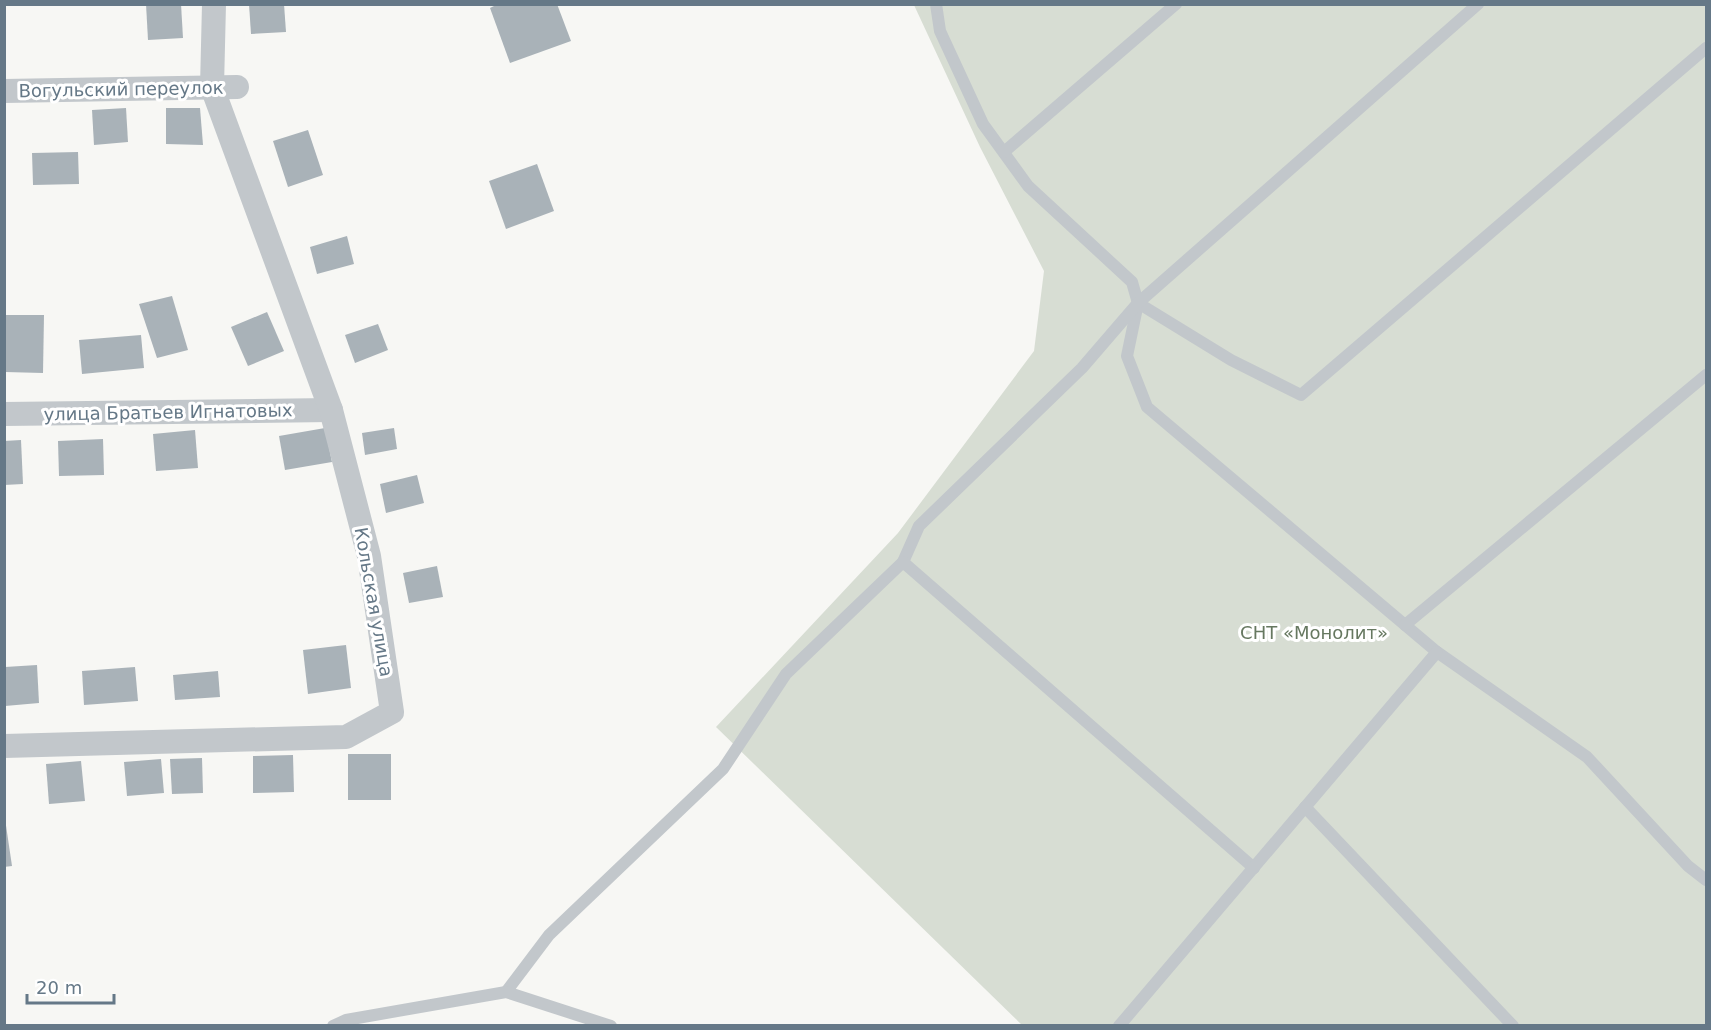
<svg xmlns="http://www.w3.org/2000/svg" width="1711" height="1030" viewBox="0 0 1711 1030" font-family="'DejaVu Sans',sans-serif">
<rect width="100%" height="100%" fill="#f7f7f4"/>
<path fill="#d7ddd3" d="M914,5H1706V1025H1022L716,727L898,533L1034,351L1044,271L980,147Z"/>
<g fill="#a9b2b8">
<path d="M146,4H181L183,38L148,40Z"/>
<path d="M249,4H284L286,32L251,34Z"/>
<path d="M498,4H557L571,41L510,63L490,8Z"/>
<path d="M126,108L128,142L94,145L92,110Z"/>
<path d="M166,108H200L203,145L166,144Z"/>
<path d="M308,130L323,175L288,187L273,141Z"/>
<path d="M78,152L79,184L33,185L32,153Z"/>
<path d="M537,164L554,211L506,229L489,181Z"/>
<path d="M347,236L354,264L317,274L310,247Z"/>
<path d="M172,296L188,350L157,358L139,304Z"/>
<path d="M267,312L284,351L248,366L231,327Z"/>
<path d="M6,315H44L43,373L5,372Z"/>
<path d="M378,324L388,350L355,363L345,335Z"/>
<path d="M141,335L144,368L82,374L79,340Z"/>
<path d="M325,428L332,462L285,470L279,436Z"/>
<path d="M394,428L397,449L365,455L362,433Z"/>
<path d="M195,430L198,468L156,471L153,434Z"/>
<path d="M103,439L104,475L59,476L58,441Z"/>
<path d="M21,440L23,484L4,485V441Z"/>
<path d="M417,475L424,503L386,513L380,484Z"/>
<path d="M437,566L443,597L409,603L403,573Z"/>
<path d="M346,645L351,688L308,694L303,650Z"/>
<path d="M37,665L39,703L5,706V667Z"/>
<path d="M135,667L138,701L84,705L82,671Z"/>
<path d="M218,671L220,697L175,700L173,675Z"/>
<rect x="348" y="754" width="43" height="46"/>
<path d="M293,755L294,792L253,793V756Z"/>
<path d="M202,758L203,793L172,794L170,759Z"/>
<path d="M161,759L164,793L127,796L124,762Z"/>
<path d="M81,761L85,801L49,804L46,764Z"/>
<path d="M4,812L12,866L4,867Z"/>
</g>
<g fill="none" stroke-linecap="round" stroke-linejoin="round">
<g stroke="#c2c7cb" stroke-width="12">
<path d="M936,4L940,31L983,124L1028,186L1132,282L1138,303L1127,356L1147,407L1437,652L1587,757L1688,866L1706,880"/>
<path d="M1004,152L1176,4"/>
<path d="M1138,303L1231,360L1301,395L1706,48"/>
<path d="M903,562L919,526L1082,368L1138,303L1478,4"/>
<path d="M1405,625L1706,375"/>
<path d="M1305,807L1513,1026"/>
<path d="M506,992L549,935L723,769L786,674L903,562L1254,868"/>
<path d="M333,1026L346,1020L506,992L611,1026"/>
<path d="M1119,1026L1437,652"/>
</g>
<g stroke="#c2c7cb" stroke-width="24">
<path d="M4,91L237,87"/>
<path d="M4,414L331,410"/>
<path d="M4,746L346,737L392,712L369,556L331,410L212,87L214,4"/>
</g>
</g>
<g text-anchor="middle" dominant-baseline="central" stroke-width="6" stroke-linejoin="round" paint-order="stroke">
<g font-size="18" fill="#657887" stroke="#fff">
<text transform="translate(121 89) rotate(-1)">Вогульский переулок</text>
<text transform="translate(168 412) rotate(-1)">улица Братьев Игнатовых</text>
<text transform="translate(374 602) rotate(80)">Кольская улица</text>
</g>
<g font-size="18" fill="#667860" stroke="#fff">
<text x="1314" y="632">СНТ «Монолит»</text>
</g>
</g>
<rect width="1711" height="1030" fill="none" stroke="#657887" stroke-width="12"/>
<path d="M27 994v9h87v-9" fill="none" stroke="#657887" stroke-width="3"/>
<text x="36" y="994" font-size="18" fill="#657887" stroke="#ffffff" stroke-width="4.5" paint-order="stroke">20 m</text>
</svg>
